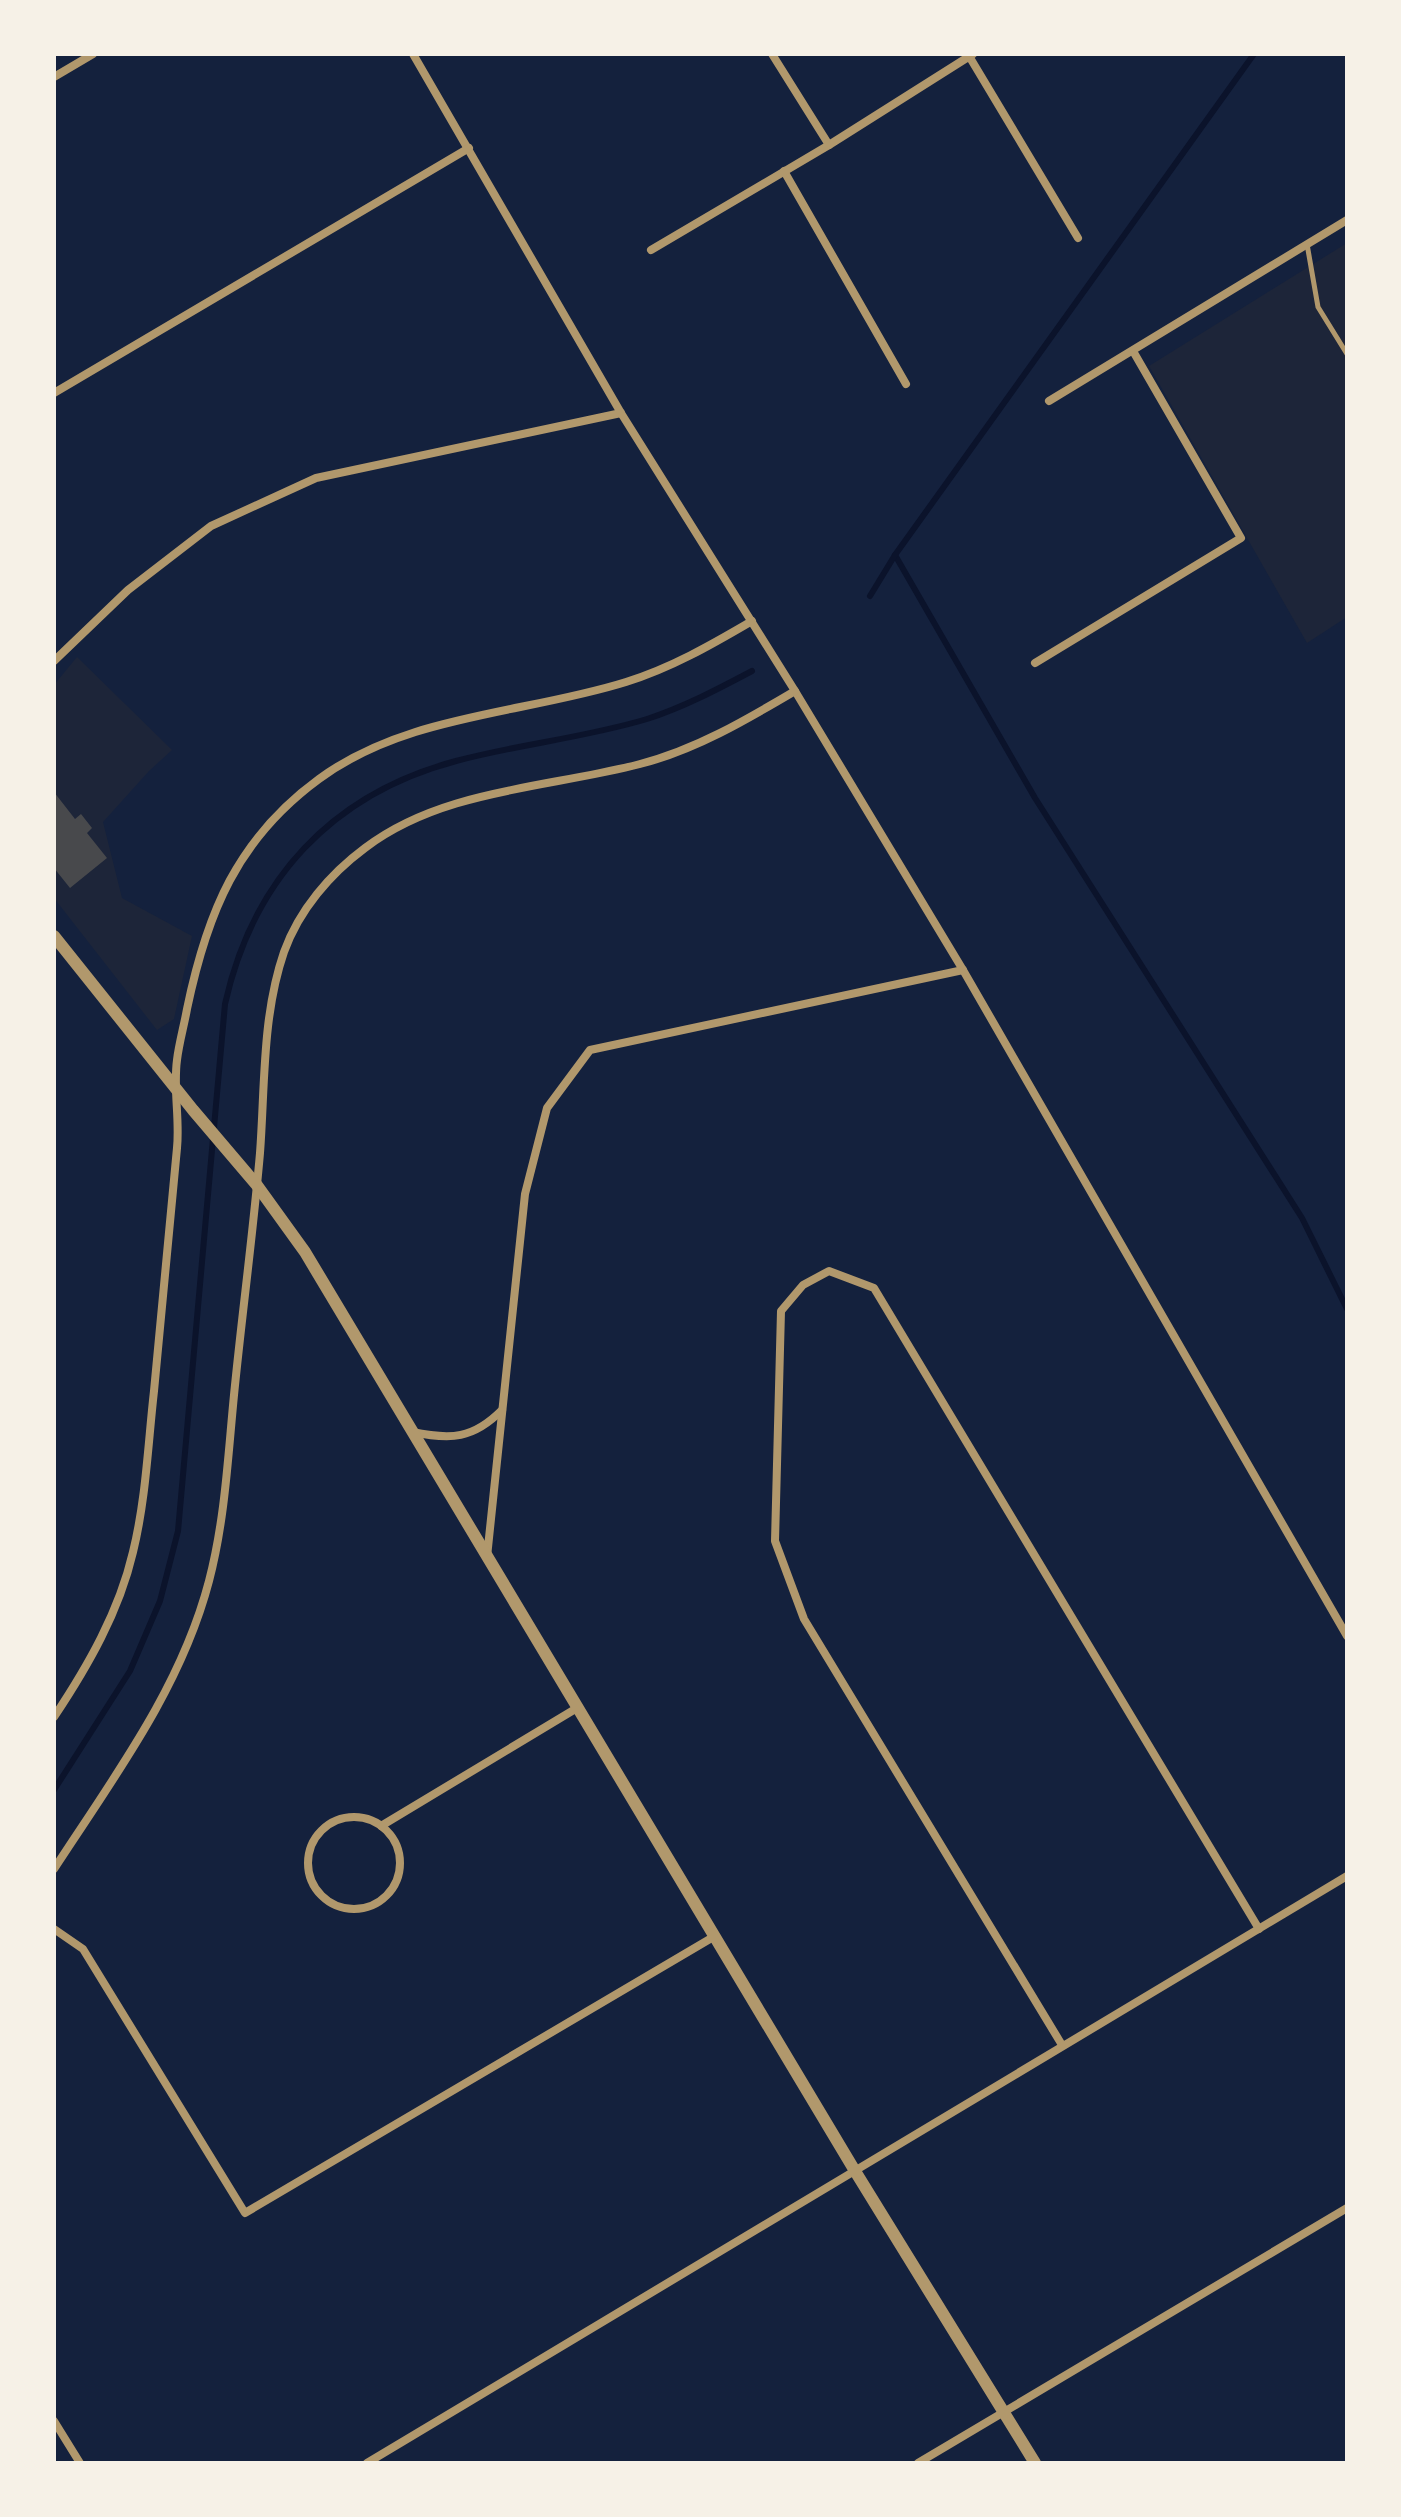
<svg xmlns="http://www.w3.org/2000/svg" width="1401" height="2517" viewBox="0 0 1401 2517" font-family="'Varela Round',sans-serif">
<rect width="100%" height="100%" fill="#14213d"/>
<g fill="#1d2539">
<path d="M1347,243V617L1307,643L1149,366Z"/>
<path d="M77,657L172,750L149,771L103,822L122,898L192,936L174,1019L157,1030L54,898V685Z"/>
</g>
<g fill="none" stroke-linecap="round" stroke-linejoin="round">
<g stroke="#0b132b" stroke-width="6">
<path d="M895,555L1035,798L1302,1218L1347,1309"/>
<path d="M870,596L895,555L1254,54"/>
<path d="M54,1790L130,1671L160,1601L178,1531L225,1004C253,879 332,794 456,761C519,744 584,738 647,719C684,707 718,689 752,671"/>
</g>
</g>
<path fill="#48494c" d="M54,792L75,819L81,814L92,828L87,833L107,858L70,888L54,868Z"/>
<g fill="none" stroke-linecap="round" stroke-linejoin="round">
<path stroke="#b1986c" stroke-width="5" d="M1307,244L1318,307L1347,354"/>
<g stroke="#b1986c" stroke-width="8">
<path d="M413,54L621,413L795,691L963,970L1347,1636"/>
<path d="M772,54L829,145"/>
<path d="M969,56L1078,238"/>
<path d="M54,77L93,54"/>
<path d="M784,171L906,384"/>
<path d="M651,250L829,145L973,54"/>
<path d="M54,393L469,148"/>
<path d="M1049,401L1347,220"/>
<path d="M54,661L128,590L211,526L316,478L621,413"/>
<path d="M1035,663L1241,538L1133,351"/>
<path d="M412,1432C451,1440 473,1439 502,1410"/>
<path d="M487,1557L525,1194L547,1108L590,1050L963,970"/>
<path d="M54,1717C88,1666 119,1612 133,1552C146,1499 148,1444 154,1391C161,1310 170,1229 177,1148C180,1119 173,1089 177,1060C179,1043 184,1026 187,1009C207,913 237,839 319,779C407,714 524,714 626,682C671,668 711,645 752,621"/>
<circle cx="354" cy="1863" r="46"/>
<path d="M381,1826L577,1708"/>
<path d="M54,1869C114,1777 181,1688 209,1581C225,1520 228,1456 234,1395C242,1314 253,1234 260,1153C265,1086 262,1016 284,952C299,910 330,874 365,848C442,789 549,788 640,764C695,750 746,720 795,691"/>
<path d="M54,1929L83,1949L245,2213L715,1936"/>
<path d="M1062,2045L804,1619L775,1541L781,1311L803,1285L829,1271L874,1288L1259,1929"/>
<path d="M54,2421L80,2463"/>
<path d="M367,2463L1347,1876"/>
<path d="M918,2463L1347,2208"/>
</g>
<path stroke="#b1986c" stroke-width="12" d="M54,936L193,1110L256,1184L305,1252L855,2171L1035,2463"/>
</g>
<rect width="1401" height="2517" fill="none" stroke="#f6f1e7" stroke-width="112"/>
</svg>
